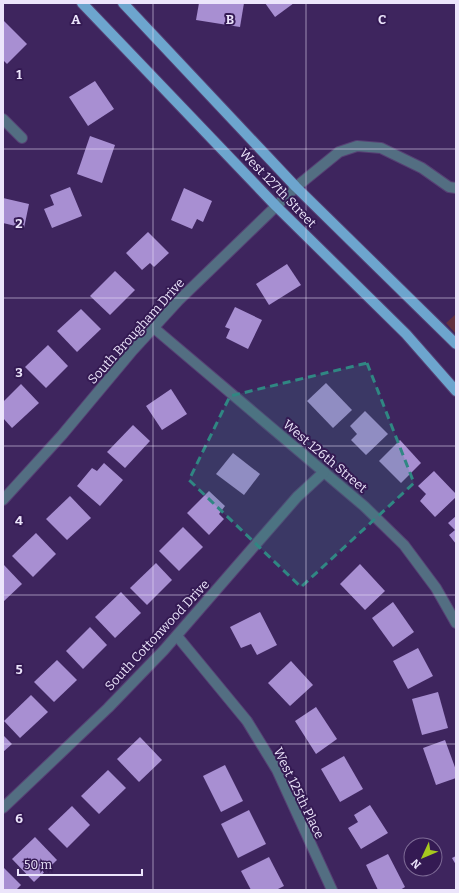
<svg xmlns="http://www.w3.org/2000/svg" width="459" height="893" viewBox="0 0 459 893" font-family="Bitter,serif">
<rect width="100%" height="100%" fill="#3e255e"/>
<path fill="#62303f" d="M456,314V334L446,323Z"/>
<g fill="#a88fd2">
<path d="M199,3H244L240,27L196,20Z"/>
<path d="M265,3H294L275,17Z"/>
<path d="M3,20L27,44L7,64L3,60Z"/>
<path d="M95,81L114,109L88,126L69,97Z"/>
<path d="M90,136L115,145L102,183L77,174Z"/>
<path d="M70,187L82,216L52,228L44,209L54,205L50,195Z"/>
<path d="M184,188L212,201L203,222L197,219L192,229L171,220Z"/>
<path d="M3,198L29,204L24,228L3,223Z"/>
<path d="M148,232L169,253L154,267L150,263L142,270L126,253Z"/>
<path d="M287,264L301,285L269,305L256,284Z"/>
<path d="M115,271L135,290L110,315L90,296Z"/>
<path d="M235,307L262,320L248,349L226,338L230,329L225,327Z"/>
<path d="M81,309L101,329L77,352L57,331Z"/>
<path d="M48,345L68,366L46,388L25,367Z"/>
<path d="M326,383L352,410L333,428L307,401Z"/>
<path d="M21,384L39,403L12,428L3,418V402Z"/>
<path d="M171,389L187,414L162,430L146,406Z"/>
<path d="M365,411L388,434L366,455L351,440L357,434L350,426Z"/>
<path d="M133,425L150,441L125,468L107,452Z"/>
<path d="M400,440L421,463L401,483L379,461Z"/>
<path d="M233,453L260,474L244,495L216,474Z"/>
<path d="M104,463L123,480L100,506L77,486L92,468L97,471Z"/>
<path d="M434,471L456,494V497L435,517L420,501L426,494L418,486Z"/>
<path d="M209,491L225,506L219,514L224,519L209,535L187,513Z"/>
<path d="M70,496L91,518L67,540L46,519Z"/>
<path d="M456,516V544L449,535L455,530L448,523Z"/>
<path d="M183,527L203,547L179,571L159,551Z"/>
<path d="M36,533L56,554L33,577L12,556Z"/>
<path d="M156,563L172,580L147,605L130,588Z"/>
<path d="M360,564L385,591L365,610L340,584Z"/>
<path d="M4,565L22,584L3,602V566Z"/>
<path d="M121,592L141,613L115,638L95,617Z"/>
<path d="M393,602L414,632L393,647L372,618Z"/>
<path d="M260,612L277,645L257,655L251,644L241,648L230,627Z"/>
<path d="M90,627L107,645L83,669L66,651Z"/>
<path d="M418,648L433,676L408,689L393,661Z"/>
<path d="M57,660L77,680L54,702L34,682Z"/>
<path d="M291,661L313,685L290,706L268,683Z"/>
<path d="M438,692L448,728L422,735L412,699Z"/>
<path d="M31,695L48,712L20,738L4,721Z"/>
<path d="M316,707L337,739L316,754L295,721Z"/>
<path d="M3,735L12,744L3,752Z"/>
<path d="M140,737L162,760L139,782L117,759Z"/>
<path d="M445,740L456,770V778L436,785L423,748Z"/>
<path d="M344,756L363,789L340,802L321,769Z"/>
<path d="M225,765L243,801L221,812L203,776Z"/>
<path d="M108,770L126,788L99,814L81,796Z"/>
<path d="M370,805L388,833L361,849L348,828L358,822L354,815Z"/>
<path d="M72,806L90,825L67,848L48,829Z"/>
<path d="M249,810L266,844L238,858L221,824Z"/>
<path d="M35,837L57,860L34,882L12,859Z"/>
<path d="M388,854L405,887L400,890H378L366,865Z"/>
<path d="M456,856V865L452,858Z"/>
<path d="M269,857L284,886L276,890H251L241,871Z"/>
<path d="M3,867L21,885L16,890H3Z"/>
</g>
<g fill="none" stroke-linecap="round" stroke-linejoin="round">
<defs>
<g id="minor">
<path d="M3,119L22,138"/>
<path d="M154,328L364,506L404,545L436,588L456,623"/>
<path d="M3,500L62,435L133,350L178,301L296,187L339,152L357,146L381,148L422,168L449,187L456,188"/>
<path d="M177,636L247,721L277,770L332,890"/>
<path d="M3,808L108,708L164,650L297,497L324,472"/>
</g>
<g id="major">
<path d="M82,3L276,206L406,334L456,391"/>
<path d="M123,3L296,187L456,344"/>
</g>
</defs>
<use href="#minor" stroke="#564074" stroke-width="12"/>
<use href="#major" stroke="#564074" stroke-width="12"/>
<use href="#minor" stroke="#536e82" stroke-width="10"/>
<use href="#major" stroke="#6da5ce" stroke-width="10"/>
</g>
<path fill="#308783" fill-opacity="0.2" stroke="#308783" stroke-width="3" stroke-dasharray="8 5" stroke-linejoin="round" d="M367,363L414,483L301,587L189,480L230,396Z"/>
<path fill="none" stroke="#ece5fb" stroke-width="1" stroke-opacity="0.55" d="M153,3V890M306,3V890M3,149H456M3,298H456M3,446H456M3,595H456M3,744H456"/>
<g text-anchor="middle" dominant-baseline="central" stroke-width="4" stroke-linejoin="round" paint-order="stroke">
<g font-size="13" fill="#ece5fb" stroke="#341a53">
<text transform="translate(278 188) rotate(46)">West 127th Street</text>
<text transform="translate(136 331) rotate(-48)">South Brougham Drive</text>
<text transform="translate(325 456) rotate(40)">West 126th Street</text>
<text transform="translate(157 635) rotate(-47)">South Cottonwood Drive</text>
<text transform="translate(299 793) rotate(64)">West 125th Place</text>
</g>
</g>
<g font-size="13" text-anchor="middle" font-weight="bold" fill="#ece5fb" stroke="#341a53" stroke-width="4" stroke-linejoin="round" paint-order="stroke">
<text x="76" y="24">A</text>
<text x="230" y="24">B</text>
<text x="382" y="24">C</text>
<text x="19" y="79">1</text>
<text x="19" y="228">2</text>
<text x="19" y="377">3</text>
<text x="19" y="525">4</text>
<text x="19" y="674">5</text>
<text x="19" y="823">6</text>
</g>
<rect width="459" height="893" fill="none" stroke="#ece5fb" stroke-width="8"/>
<g transform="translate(423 857) rotate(226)"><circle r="19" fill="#341a53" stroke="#7e6b96"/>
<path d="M0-3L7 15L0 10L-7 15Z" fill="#a7c81f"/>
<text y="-6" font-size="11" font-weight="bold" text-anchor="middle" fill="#ece5fb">N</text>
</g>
<path d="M18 869v6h124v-6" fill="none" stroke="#ece5fb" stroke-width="2"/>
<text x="24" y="869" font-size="12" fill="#ece5fb" stroke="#341a53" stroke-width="3" paint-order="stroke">50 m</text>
</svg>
